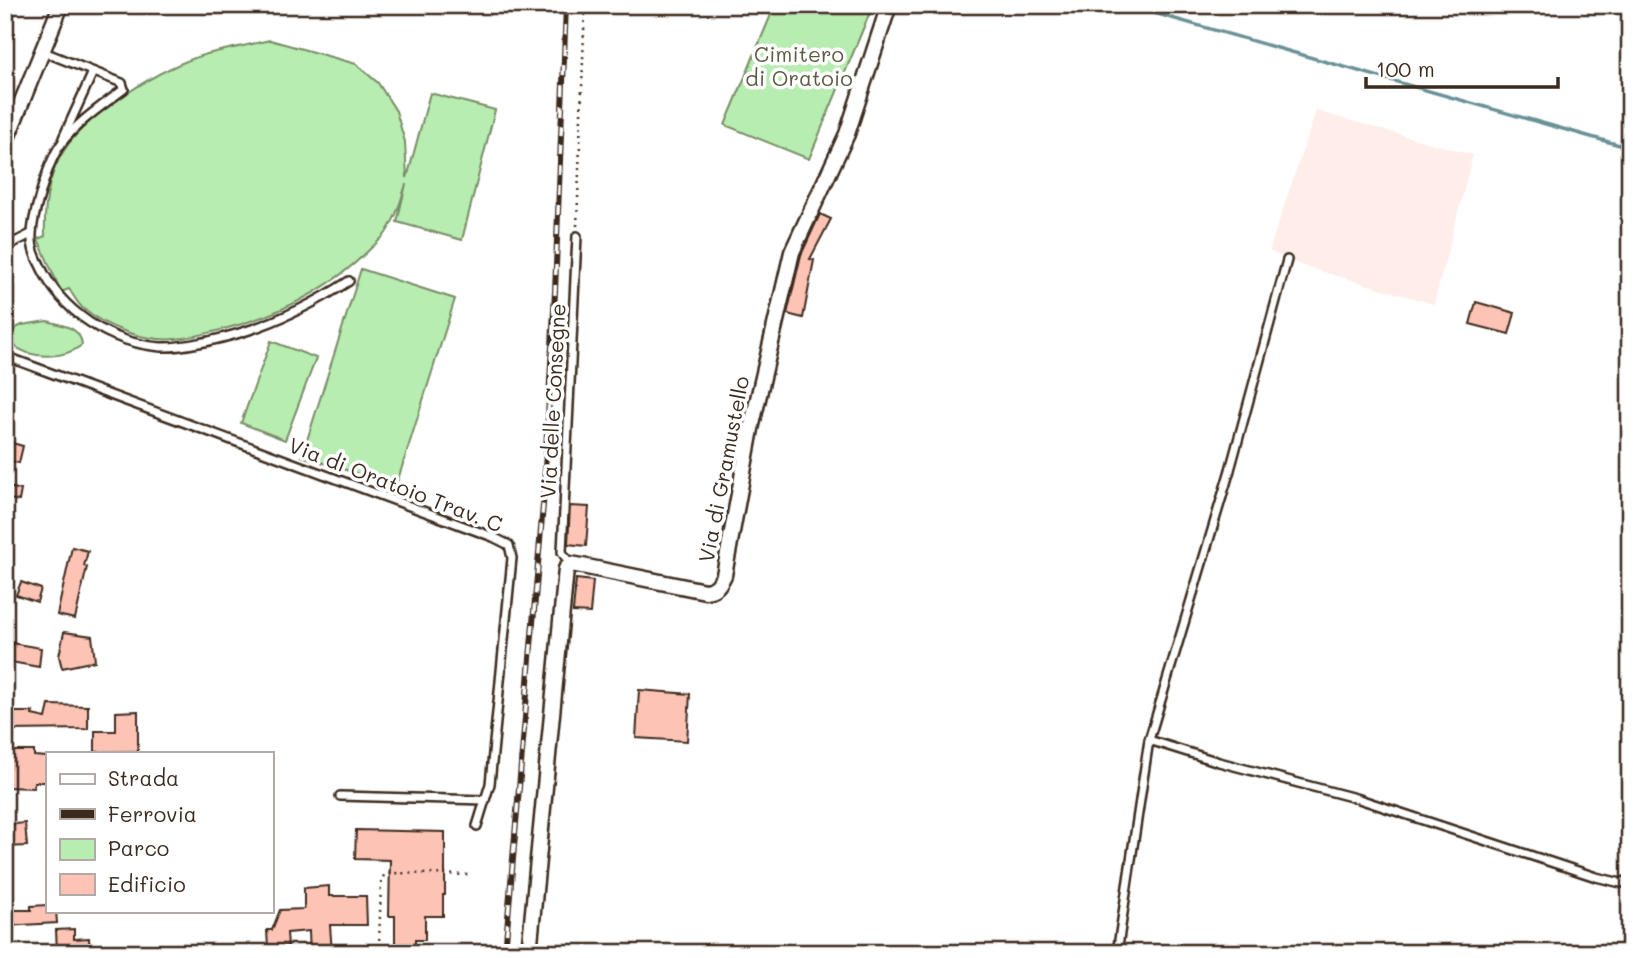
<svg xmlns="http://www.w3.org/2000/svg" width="1635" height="958" viewBox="0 0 1635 958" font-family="Mali,sans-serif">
<rect width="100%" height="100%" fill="#fff"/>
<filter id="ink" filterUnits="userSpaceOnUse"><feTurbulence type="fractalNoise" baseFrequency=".0143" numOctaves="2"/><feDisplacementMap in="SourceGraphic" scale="14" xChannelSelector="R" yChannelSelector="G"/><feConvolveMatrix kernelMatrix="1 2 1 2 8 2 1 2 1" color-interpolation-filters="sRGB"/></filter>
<g filter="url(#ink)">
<path fill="#feede9" d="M1316,111L1473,155L1434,304L1303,266L1269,251Z"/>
<g fill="#b7edb0" stroke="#798c67" stroke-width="2">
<path d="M775,5H873L809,159L725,125Z"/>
<path d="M270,40L356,64L378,83L396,111L405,142L407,178L430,93L495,110L462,240L397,222L406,184C401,201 396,218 386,233C381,240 373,246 367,252C325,293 274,317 217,331C199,335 178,341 159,339C134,337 105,326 85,310C78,305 74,296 69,289L61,292L38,239L45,236C42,161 70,132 129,92C153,76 179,62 207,54C227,49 249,45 270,40Z"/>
<path d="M361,269L455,299L396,486L302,456Z"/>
<path d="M47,321C62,325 81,327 82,345C63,360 29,359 12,344L10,335L12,330L22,325Z"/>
<path d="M271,341L316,358L285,440L241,423Z"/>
</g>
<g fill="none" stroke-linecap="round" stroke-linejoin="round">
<path stroke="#699197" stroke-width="3.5" d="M1126,5L1630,148"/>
</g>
<g fill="#fdc3b5" stroke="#3b2a1e" stroke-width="2">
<path d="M820,214L831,219L810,259L814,260L803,318L787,314L801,255Z"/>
<path d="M1476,302L1515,313L1509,334L1470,324Z"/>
<path d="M5,441L23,446L19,463L5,460Z"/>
<path d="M5,486L21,490L19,501L5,498Z"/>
<path d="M570,506L589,507L586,546L568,544Z"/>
<path d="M72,547L88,551L84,566L87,567L75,619L57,615Z"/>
<path d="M576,579L593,581L590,613L573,612Z"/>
<path d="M21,582L41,589L37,602L16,595Z"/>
<path d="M64,632L92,636L95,661L62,668L59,656Z"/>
<path d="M5,642L41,648L39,667L5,661Z"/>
<path d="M639,690L690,694L687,741L636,738Z"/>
<path d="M49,705L88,706V729L8,730V712H33L32,715L46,718Z"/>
<path d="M138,711V751L95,752V731H116V712Z"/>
<path d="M5,751H34V756L47,757V782H34V788L5,787Z"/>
<path d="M25,823L27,846L5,847V825Z"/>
<path d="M356,830L445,832V895H443V916H425V940H415V953H395V916H389L390,860L355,859Z"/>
<path d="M329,886V896H366L367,925H330L332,953H310L309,931L287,933L288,946L268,948L267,930H272L280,910L304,909V888Z"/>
<path d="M47,905V911H56L57,923L5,926V910H31V906Z"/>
<path d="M74,929V939L89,938L90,953H57L56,930Z"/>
</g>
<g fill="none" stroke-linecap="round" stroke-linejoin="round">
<defs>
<g id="service">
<path d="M44,52L122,83L124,89C102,106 77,122 61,144C52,156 46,175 42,188C38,203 32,219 32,235C31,246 35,256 40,265C61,312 110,343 161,347C177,348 193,344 209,341C260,330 305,310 349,281"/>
<path d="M63,138L93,72"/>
<path d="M5,247L31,234"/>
<path d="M5,356L493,537L509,545L512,558L490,784L477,826"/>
<path d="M570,564L562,552L577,236"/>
<path d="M1149,740L1219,762L1359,799L1596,877L1621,883L1630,879"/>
<path d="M340,796L485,800"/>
<path d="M1117,953L1149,740L1230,470L1287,260"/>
</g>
<g id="minor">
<path d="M5,143L61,5"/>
<path d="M529,953L566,569L571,564L582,566L705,591C716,590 719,585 724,575L751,429L792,252L847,134L889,5"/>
</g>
</defs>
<use href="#service" stroke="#3b2a1e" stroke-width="12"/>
<use href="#minor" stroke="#3b2a1e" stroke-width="19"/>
<g stroke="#3b2a1e" stroke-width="2.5" stroke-dasharray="2 5" stroke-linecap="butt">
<path d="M577,226L585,5"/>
<path d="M375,953L379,944L381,883L384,875L391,873L472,875"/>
</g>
<use href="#service" stroke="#fff" stroke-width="7"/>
<use href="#minor" stroke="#fff" stroke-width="14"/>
<defs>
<path id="rail" d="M505,953L543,505L555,292L566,5"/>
</defs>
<use href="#rail" stroke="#3b2a1e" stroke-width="6"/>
<use href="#rail" stroke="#fff" stroke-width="3.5" stroke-dasharray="10" stroke-linecap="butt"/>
</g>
</g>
<g text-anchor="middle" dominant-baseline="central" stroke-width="7" stroke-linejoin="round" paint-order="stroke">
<g font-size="21" fill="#5a5b42" stroke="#fff">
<text x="799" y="53">Cimitero<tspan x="799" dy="24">di Oratoio</tspan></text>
</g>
<g font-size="21" fill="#3b2a1e" stroke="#fff">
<text transform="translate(552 401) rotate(-87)">Via delle Consegne</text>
<text transform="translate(723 469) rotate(-79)">Via di Gramustello</text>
<text transform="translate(396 484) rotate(21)">Via di Oratoio Trav. C</text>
</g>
</g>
<rect width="1635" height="958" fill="none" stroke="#fff" stroke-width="28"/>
<rect x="14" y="14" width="1607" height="930" fill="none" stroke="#3b2a1e" stroke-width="2.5" filter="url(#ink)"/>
<rect x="46" y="752" width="228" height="161" fill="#ffffff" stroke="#b1aaa5" stroke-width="2"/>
<rect x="60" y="774" width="35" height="10" fill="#ffffff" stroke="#b1aaa5" stroke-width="2"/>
<text x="108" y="786" font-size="21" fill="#3b2a1e">Strada</text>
<rect x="60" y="809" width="35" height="10" fill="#3b2a1e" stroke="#b1aaa5" stroke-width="2"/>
<text x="108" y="822" font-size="21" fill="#3b2a1e">Ferrovia</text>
<rect x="60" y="839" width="35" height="21" fill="#b7edb0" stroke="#b1aaa5" stroke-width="2"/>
<text x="108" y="856" font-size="21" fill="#3b2a1e">Parco</text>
<rect x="60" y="874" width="35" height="21" fill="#fdc3b5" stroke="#b1aaa5" stroke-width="2"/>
<text x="108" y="892" font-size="21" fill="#3b2a1e">Edificio</text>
<path d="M1366 77v10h192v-10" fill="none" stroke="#3b2a1e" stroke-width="3.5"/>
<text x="1376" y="77" font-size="21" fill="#3b2a1e" stroke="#ffffff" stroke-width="5" paint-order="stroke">100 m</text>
</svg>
